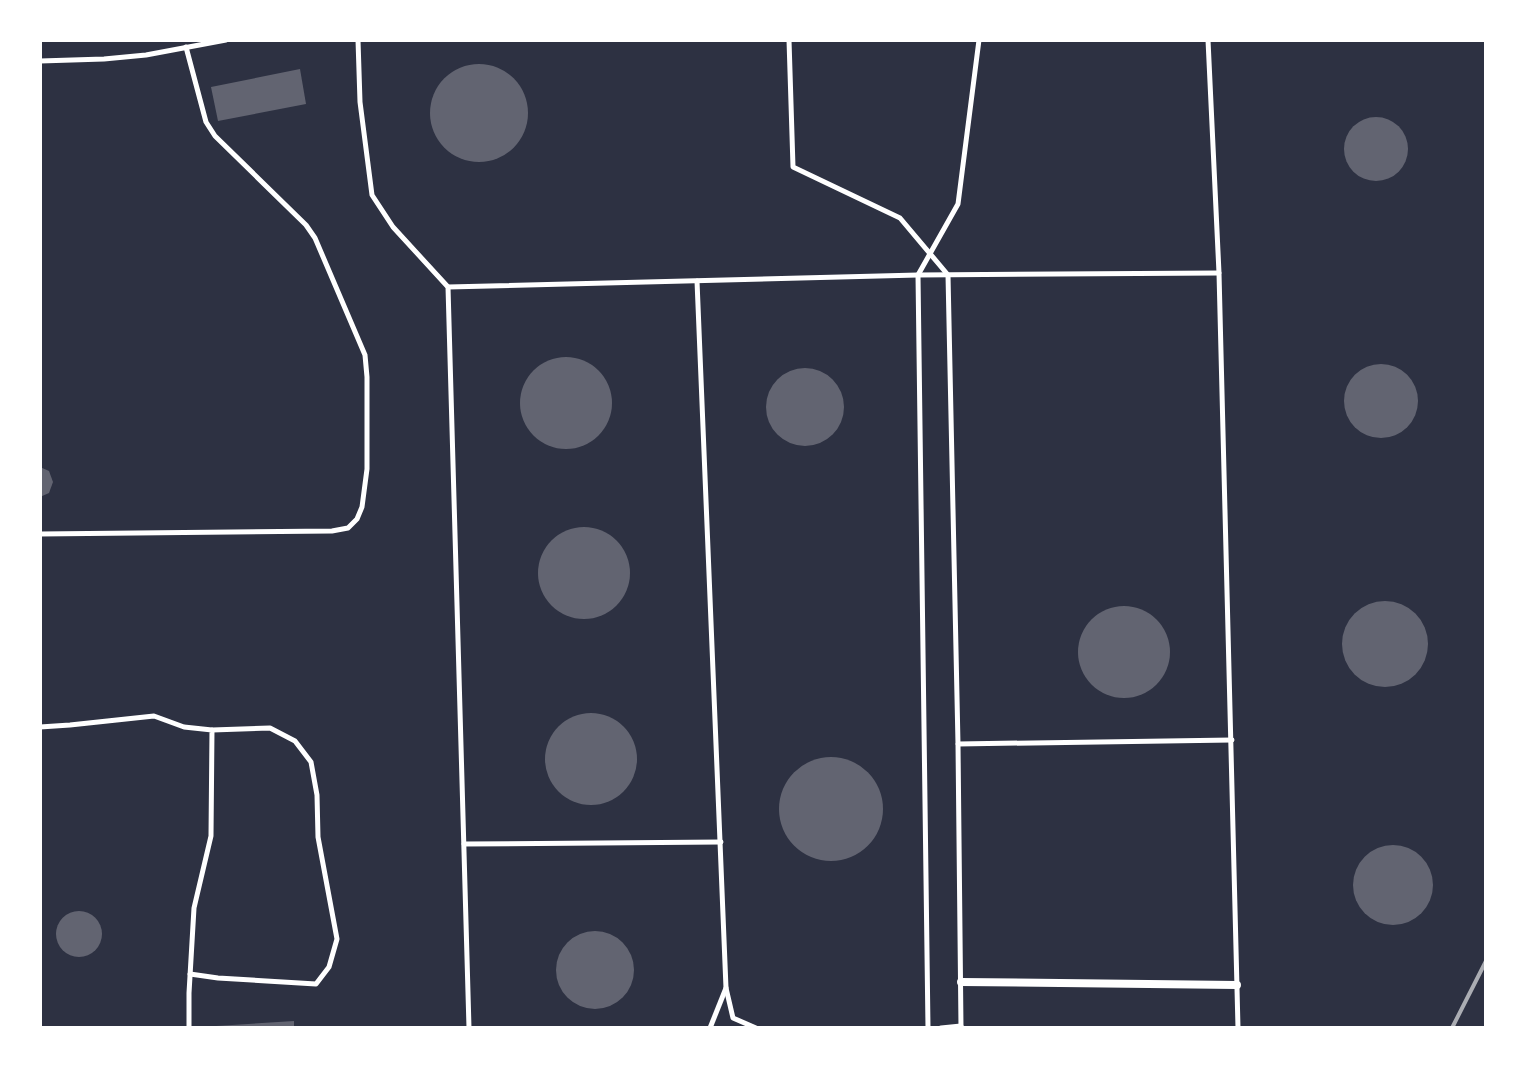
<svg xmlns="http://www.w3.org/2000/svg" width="1526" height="1068" viewBox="0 0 1526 1068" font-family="Cabin,sans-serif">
<rect width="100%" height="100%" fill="#2d3142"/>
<g fill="#626471">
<circle cx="479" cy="113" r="49"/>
<path d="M300,69L306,104L218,121L211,87Z"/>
<circle cx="1376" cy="149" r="32"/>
<circle cx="566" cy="403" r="46"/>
<circle cx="1381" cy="401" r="37"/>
<circle cx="805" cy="407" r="39"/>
<path d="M40,467L49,471L53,482L49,493L40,497Z"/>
<circle cx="584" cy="573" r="46"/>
<circle cx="1385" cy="644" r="43"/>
<circle cx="1124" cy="652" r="46"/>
<circle cx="591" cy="759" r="46"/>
<circle cx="831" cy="809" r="52"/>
<circle cx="1393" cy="885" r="40"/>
<circle cx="79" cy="934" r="23"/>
<circle cx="595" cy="970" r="39"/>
<path d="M294,1021V1028H216V1026Z"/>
</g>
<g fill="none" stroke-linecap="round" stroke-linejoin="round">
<g stroke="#fff" stroke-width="5">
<path d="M358,40L360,102L372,195L393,227L448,287L469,1028"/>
<path d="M789,40L793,167L900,218L948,275L958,744L961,1028"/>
<path d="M1208,40L1219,273L1238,1028"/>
<path d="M40,61L104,59L146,55L226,40"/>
<path d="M697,281L726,988L733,1018L756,1028"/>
<path d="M448,287L918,275L1219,273"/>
<path d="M40,534L332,531L348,528L357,519L362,507L367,469V377L365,355L315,238L306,225L215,136L206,122L186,47"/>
<path d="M40,727L70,725L154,716L184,727L212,730L211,836L194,908L189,993V1028"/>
<path d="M958,744L1232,740"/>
<path d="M464,844L721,842"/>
<path d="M190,974L218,978L316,984L329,967L337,939L318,837L317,795L311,762L295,741L270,728L212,730"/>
<path d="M710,1028L726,988"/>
<path d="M928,1028L918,275L958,204L979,40"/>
<path d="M941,1028L961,1026"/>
</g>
<path stroke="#fff" stroke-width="8" d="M961,982L1237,985"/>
<path stroke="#abadb3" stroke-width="4" d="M1452,1028L1486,961"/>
</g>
<rect width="1526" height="1068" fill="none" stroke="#ffffff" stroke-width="84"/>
</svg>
